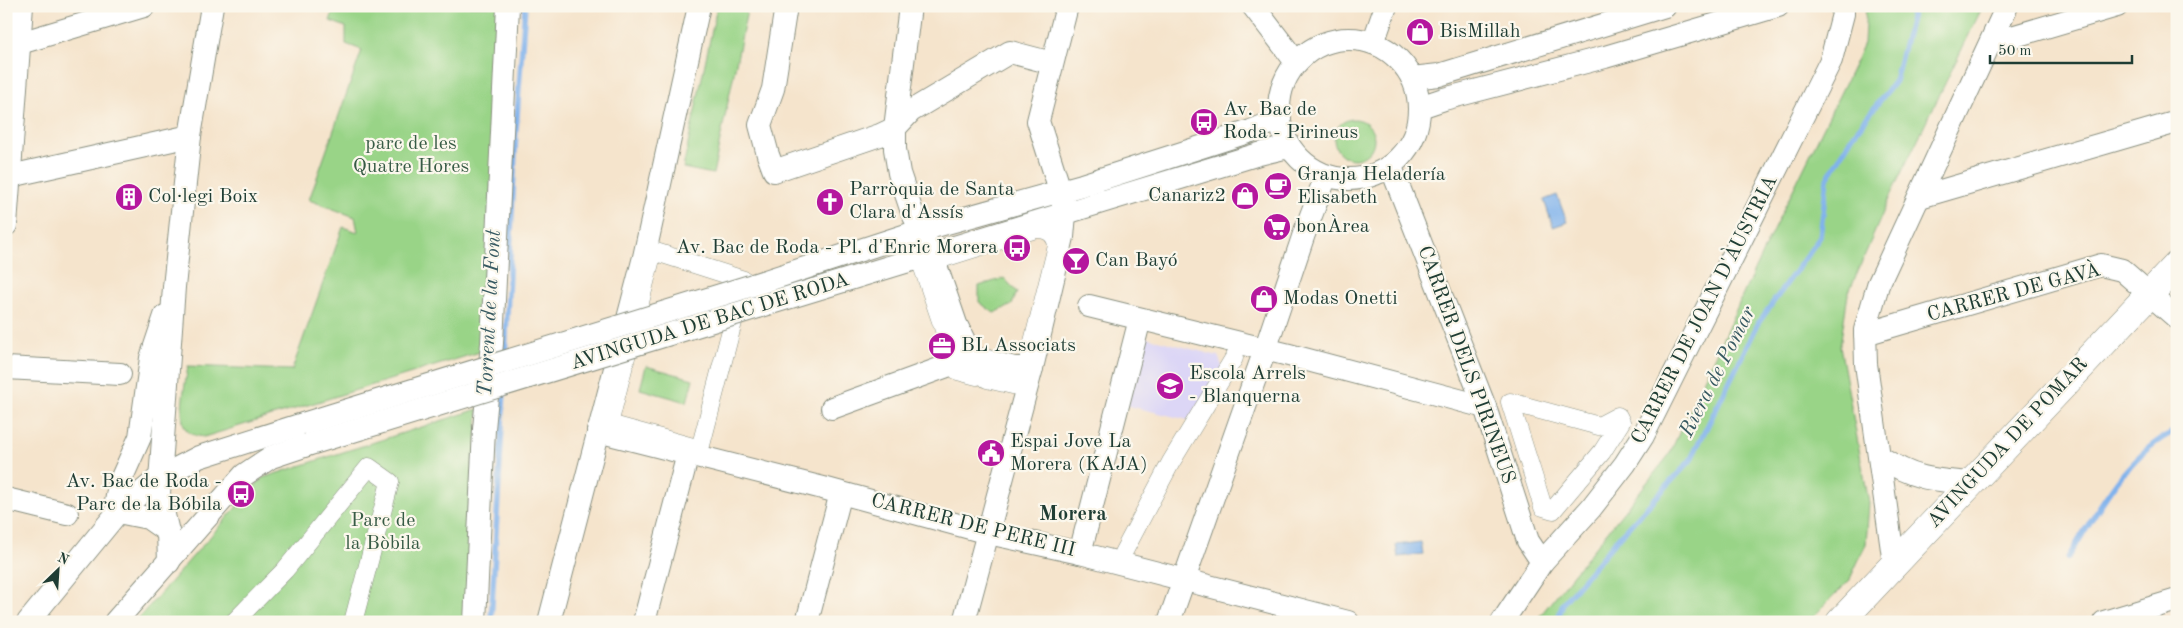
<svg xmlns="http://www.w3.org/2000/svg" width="2183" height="628" viewBox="0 0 2183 628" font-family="'Old Standard TT',serif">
<rect width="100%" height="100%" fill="#fbf7ec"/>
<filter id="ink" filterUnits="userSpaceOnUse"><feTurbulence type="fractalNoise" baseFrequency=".02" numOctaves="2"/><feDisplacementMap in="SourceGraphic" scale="10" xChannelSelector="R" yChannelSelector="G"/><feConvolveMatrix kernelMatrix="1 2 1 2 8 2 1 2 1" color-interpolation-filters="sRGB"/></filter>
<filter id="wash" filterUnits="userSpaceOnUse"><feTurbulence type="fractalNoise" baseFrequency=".0096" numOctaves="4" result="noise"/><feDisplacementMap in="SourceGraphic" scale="20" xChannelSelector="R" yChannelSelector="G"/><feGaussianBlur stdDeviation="1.12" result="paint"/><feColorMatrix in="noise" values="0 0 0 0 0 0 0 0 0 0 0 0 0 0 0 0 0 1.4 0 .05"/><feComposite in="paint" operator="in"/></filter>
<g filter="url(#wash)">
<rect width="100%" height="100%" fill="#f5e4cc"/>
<path fill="#dcd6f6" d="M1142,336L1218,356L1223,368L1188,420L1125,405Z"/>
<g fill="#99d487" stroke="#5c885e">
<path d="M335,6H502L483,351L204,437C198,436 190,435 186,429C177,417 186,381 188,366L292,370L343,227L358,232L355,217L309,200L362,50L346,44V27L330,21Z"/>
<path d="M717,6H748L713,174L683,168Z"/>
<path d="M1866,6H1983L1891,194L1848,294L1840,346L1869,503L1866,544L1849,581L1808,622H1535L1669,455L1764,249L1855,63L1864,43Z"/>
<circle cx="1354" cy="139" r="20"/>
<path d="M1004,278L1017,292L1012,305L994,313L979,302V286Z"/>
<path d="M646,366L693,379L687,402L640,389Z"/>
<path d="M478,409L469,622H135L262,478Z"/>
</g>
<g fill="#80b2ec" stroke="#507890">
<path d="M1557,195L1567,222L1553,227L1544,200Z"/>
<path d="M1421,542L1423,554L1398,557L1396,545Z"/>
</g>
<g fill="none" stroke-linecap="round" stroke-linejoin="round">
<g stroke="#80b2ec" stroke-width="5.5">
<path d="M505,356L516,130L525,6"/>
<path d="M2068,558C2097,512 2125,454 2177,430"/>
<path d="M491,622L504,390"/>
<path d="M1557,622L1563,603L1619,537L1690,461L1759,322L1820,237L1827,179L1852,137L1895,81L1914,6"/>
</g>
</g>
</g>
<g filter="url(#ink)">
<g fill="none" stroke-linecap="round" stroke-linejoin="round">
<defs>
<g id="pedestrian">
<path d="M1036,229C1047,228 1056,234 1057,246L1023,382L1017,386L987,379L988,376L978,374L977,376L958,371L922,265Z"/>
<path d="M653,251L744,280L700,449L609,424Z"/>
<path d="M1510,402L1599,426L1618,416L1621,422L1602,452L1553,510L1543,507Z"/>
<path d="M1123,553L1171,462L1234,358"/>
<path d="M234,622L285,570L369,467L390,482L353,622"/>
</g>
<g id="minor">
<path d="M786,6L773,89L760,125L768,155L774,171L880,135L895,128L911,111L1010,52L1052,63"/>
<path d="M910,6L895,128V149L899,173L912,212L932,254L956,324L972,357L1014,368H1032"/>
<path d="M1253,6L1296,62"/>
<circle cx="1349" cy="109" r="70"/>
<path d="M20,43L144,6"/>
<path d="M1373,43L1386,6"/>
<path d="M1991,43L2117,6"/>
<path d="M1412,78L1439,75L1665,6"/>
<path d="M1420,107L1444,99L1605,57L1778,6"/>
<path d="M1391,167L1485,407L1528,541L1542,562"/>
<path d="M6,177L190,136"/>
<path d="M1920,197L2177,122"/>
<path d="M6,225L22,6"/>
<path d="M753,285L922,230L1082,185L1251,131L1280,119"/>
<path d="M1089,306L1289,355L1485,407"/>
<path d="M758,307L1259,154L1284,148L1290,149"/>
<path d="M1865,334L2101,265L2122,270L2177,318"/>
<path d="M6,368L120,374"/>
<path d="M832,408L972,357"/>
<path d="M598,431L823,488L988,533L1080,553L1348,622"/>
<path d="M1880,457C1914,479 1931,480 1971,483"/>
<path d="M6,499L67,514"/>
<path d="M118,512L116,502L119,484L140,437L151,358L165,316"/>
<path d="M118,512L148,518L168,532"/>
<path d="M1080,553L1140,319"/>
<path d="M169,562L168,532L159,494L174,287L190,136L212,6"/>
<path d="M1894,564L1866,364L1865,330L1878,285L2007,6"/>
<path d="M28,622L118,512L160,477L199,457L306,423"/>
<path d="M115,622L244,475L271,457L307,445"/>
<path d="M475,622L484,429L492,343L508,6"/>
<path d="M549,622L644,257L699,6"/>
<path d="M644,622L688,454"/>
<path d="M807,622L841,493"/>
<path d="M964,622L1032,368L1063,237L1065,214L1060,190L1038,121L1067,6"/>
<path d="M1169,622L1265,350L1304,234L1326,176"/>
<path d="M1502,622L1542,562L1591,508L1625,464L1643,436L1831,60L1843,14V6"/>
<path d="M2104,622L2177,600"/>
</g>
<path id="tertiary" d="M1840,622L2177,265"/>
</defs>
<use href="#pedestrian" stroke="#8a9080" stroke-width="19"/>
<use href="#minor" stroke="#8a9080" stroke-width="24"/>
<use href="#tertiary" stroke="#8a9080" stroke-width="29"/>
<use href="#pedestrian" stroke="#fff" stroke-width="18"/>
<use href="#minor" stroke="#fff" stroke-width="22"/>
<use href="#tertiary" stroke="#fff" stroke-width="28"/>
<defs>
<g id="minor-bridge">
<path d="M306,423L753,285"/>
<path d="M307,445L758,307"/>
</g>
</defs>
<use href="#minor-bridge" stroke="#8a9080" stroke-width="24" stroke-linecap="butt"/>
<use href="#minor-bridge" stroke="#fff" stroke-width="22"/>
</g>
</g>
<defs>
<symbol id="shop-disc" viewBox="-11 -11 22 22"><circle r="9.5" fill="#b5179e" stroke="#fbf7ec"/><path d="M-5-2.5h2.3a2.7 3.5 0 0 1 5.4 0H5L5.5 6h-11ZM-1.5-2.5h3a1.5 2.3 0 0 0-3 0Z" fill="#fff"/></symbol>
<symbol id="bus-disc" viewBox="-11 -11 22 22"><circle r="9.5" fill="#b5179e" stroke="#fbf7ec"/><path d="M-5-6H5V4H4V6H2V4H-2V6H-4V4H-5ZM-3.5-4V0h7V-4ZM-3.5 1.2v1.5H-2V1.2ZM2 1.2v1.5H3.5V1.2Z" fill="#fff"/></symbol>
<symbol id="cafe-disc" viewBox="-11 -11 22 22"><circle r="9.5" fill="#b5179e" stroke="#fbf7ec"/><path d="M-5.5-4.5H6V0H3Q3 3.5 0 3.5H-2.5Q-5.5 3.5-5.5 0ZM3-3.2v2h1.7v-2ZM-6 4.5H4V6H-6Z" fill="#fff"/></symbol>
<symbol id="building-disc" viewBox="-11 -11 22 22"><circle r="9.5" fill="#b5179e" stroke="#fbf7ec"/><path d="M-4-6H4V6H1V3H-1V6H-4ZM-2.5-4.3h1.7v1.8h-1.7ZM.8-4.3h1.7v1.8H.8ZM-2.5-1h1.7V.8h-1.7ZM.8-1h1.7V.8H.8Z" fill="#fff"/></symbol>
<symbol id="church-disc" viewBox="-11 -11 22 22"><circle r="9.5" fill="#b5179e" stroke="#fbf7ec"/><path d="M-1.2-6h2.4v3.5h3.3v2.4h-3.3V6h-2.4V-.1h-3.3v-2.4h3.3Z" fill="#fff"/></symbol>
<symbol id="supermarket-disc" viewBox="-11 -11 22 22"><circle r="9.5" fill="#b5179e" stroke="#fbf7ec"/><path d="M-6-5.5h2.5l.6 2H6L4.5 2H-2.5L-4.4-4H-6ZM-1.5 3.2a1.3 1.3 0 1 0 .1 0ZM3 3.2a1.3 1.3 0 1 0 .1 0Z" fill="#fff"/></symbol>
<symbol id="bar-disc" viewBox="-11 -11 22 22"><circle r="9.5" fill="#b5179e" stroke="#fbf7ec"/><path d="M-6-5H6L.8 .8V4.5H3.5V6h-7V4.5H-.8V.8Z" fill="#fff"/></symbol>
<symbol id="office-disc" viewBox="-11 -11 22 22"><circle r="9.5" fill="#b5179e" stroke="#fbf7ec"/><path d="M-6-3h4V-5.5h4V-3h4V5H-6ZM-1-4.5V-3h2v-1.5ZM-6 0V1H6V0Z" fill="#fff"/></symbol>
<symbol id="school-disc" viewBox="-11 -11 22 22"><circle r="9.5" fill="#b5179e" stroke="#fbf7ec"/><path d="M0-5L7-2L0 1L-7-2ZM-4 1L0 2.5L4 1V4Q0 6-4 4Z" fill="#fff"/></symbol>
<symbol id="civic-disc" viewBox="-11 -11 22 22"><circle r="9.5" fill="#b5179e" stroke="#fbf7ec"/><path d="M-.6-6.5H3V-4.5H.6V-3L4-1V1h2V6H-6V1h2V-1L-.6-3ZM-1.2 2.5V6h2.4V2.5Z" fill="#fff"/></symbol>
</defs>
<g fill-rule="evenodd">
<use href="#shop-disc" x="1404" y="16" width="32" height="32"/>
<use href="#bus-disc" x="1188" y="106" width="32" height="32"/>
<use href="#cafe-disc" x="1262" y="170" width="32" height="32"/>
<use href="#shop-disc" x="1229" y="180" width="32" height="32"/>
<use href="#building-disc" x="113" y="181" width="32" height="32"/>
<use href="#church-disc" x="814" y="186" width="32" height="32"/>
<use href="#supermarket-disc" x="1261" y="211" width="32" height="32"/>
<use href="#bus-disc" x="1001" y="232" width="32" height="32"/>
<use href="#bar-disc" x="1060" y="245" width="32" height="32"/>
<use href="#shop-disc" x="1248" y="283" width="32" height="32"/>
<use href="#office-disc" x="926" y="330" width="32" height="32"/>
<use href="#school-disc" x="1154" y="370" width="32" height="32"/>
<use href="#civic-disc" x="975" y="437" width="32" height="32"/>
<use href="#bus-disc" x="225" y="478" width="32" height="32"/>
</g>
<g text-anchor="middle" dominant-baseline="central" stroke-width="4.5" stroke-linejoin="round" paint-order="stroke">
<g font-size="20" fill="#1f3d34" stroke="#fbf7ec" text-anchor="start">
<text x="1439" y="32">BisMillah</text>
<text x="1223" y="110">Av. Bac de<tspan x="1223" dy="23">Roda - Pirineus</tspan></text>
<text x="1297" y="175">Granja Heladería<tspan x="1297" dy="23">Elisabeth</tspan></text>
<text x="849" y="190">Parròquia de Santa<tspan x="849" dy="23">Clara d'Assís</tspan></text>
<text x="1226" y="196" text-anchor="end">Canariz2</text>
<text x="148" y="197">Col·legi Boix</text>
<text x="1296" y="227">bonÀrea</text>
<text x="998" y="248" text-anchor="end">Av. Bac de Roda - Pl. d'Enric Morera</text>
<text x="1095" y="261">Can Bayó</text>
<text x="1283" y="299">Modas Onetti</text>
<text x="961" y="346">BL Associats</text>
<text x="1189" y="374">Escola Arrels<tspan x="1189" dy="23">- Blanquerna</tspan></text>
<text x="1010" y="442">Espai Jove La<tspan x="1010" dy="23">Morera (KAJA)</tspan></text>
<text x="222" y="482" text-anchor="end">Av. Bac de Roda -<tspan x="222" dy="23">Parc de la Bóbila</tspan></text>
</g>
<g font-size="20" fill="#375b45" stroke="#fbf7ec">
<text x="411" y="144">parc de les<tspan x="411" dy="23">Quatre Hores</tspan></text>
<text x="383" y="521">Parc de<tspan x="383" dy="23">la Bòbila</tspan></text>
</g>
<g font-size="20" fill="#1f3d34" stroke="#fbf7ec">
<text transform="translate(2014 293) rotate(-15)">CARRER DE GAVÀ</text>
<text transform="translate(1705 310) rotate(-63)">CARRER DE JOAN D'ÀUSTRIA</text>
<text transform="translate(710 322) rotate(-17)">AVINGUDA DE BAC DE RODA</text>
<text transform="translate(1466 365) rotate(70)">CARRER DELS PIRINEUS</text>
<text transform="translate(2008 443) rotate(-47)">AVINGUDA DE POMAR</text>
<text transform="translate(973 526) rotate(14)">CARRER DE PERE III</text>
</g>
<g font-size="21" font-style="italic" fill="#375a62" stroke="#fbf7ec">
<text transform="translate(490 313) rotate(-87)">Torrent de la Font</text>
<text transform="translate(1718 372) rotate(-63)">Riera de Pomar</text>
</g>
<g font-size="21" font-weight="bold" fill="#1f3d34" stroke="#fbf7ec">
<text x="1073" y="514">Morera</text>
</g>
</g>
<rect width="2183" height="628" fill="none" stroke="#fbf7ec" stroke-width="25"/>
<g transform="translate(58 570) rotate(25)" stroke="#fbf7ec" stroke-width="4" paint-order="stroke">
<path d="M0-4L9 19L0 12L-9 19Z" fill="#1f3d34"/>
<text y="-8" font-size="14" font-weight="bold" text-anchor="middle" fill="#1f3d34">N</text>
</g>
<path d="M1990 55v8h142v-8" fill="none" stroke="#1f3d34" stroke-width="2.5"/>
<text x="1998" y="55" font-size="15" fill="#1f3d34" stroke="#fbf7ec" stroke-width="4" paint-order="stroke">50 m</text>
</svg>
